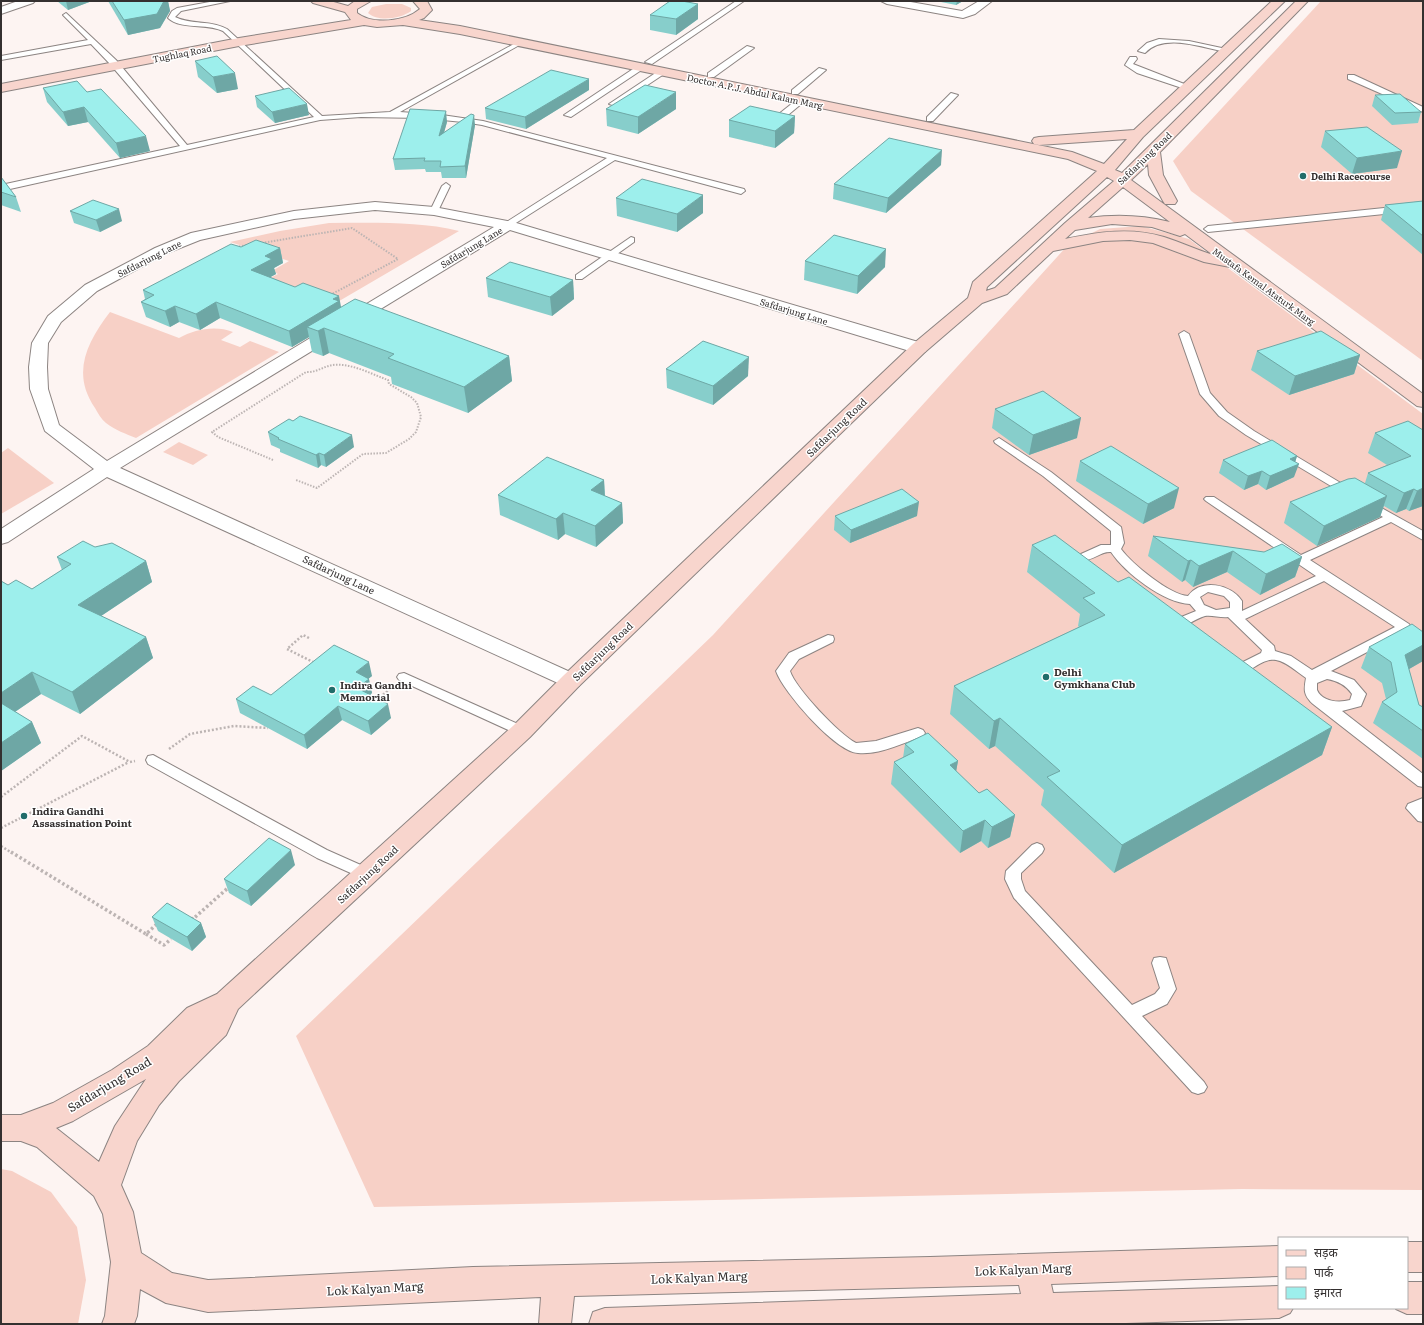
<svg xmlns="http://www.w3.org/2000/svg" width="1424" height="1325" viewBox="0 0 1424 1325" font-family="Literata,'Noto Sans Devanagari',serif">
<rect width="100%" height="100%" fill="#fdf4f2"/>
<g fill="#f7d0c6">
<path d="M1321,1H1423V361L1191,191L1173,161Z"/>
<path d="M386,4H402L411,8V11C400,19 378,22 368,13L372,7Z"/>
<path d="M329,223C371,223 418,221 459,231L329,307L262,282L278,274L272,271L289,261L230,242L280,231Z"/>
<path d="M1141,226L1189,239L1423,414V1190L1242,1189L374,1207L296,1036L713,635L1068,245L1100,229Z"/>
<path d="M110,312L179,338C195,329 216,325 233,332L221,340L240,347L250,341L279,352L136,438C126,434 115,430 106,423C101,419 98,413 95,408C71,373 87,342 110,312Z"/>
<path d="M179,442L208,455L193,465L163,452Z"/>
<path d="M8,448L54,483L1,514V453Z"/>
<path d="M1,1169L12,1171L51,1192L77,1227L86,1280L78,1324H1Z"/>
</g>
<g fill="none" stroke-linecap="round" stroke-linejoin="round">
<defs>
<g id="lane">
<path d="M215,1H230L181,11L175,17C191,25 211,20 227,29L322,116L390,112L521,40L523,41V43L400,112L442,115L483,121L744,189L745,191L741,194L615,160L508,228L505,227V223L607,158L482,125L463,122L422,118L361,117L320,120L1,191V185L180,146L110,64L91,44L1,60V56L88,40L63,15L66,13L116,60L187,145L314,117L223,31C206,23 181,30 168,18L172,11L177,8Z"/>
<path d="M736,1H744L652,64L645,62Z"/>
<path d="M1159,39L1189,41L1231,50L1227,52C1203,48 1164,32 1145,53L1138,51L1147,43Z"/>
<path d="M747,46L754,48L714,77H708V73Z"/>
<path d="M1130,57H1136L1137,59L1133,64L1192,87L1185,89L1137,73L1125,65Z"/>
<path d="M639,65L646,67L571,117L564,115Z"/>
<path d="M819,68L826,70L798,94H792V90Z"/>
<path d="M660,70L667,72L616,106L609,104Z"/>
<path d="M1348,75H1354L1423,107V112L1348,79Z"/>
<path d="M951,93L958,95L933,121H927V117Z"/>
<path d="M799,98L806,100L776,125H770V121Z"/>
<path d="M446,183L450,186L438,211L434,214L431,213L430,211L442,186Z"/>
<path d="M1423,204V210L1208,232L1204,229L1208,226Z"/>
<path d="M631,237L634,238V242L582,279H576V275Z"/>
<path d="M1184,331L1189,334L1210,393L1227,412L1254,431L1354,491L1356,493L1354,495H1346L1246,435L1219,416L1200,394L1179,334Z"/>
<path d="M999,438L1051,472L1121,527L1124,543L1121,549C1132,564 1170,595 1188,596C1201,578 1231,584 1242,601V611L1316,576L1206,501L1204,499L1206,497H1214L1301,555L1383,517L1363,505L1361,503L1363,501L1367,500L1423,531V540L1391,522L1310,560L1409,624L1411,627L1409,630L1331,671L1354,680L1366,694L1361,706L1342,711L1423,774V787L1418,786L1313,704C1303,695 1304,689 1306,678C1297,672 1287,662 1276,660C1259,657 1246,680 1229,675L1227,672L1229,669L1261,653L1262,650L1228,617C1221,618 1212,615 1205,616C1194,619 1181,631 1169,628L1167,625L1169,622L1196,611L1190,604C1164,603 1125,573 1111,552C1100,551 1092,562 1081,560L1079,557L1081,554L1101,545H1111V531L1043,476L995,443L994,441ZM1324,581L1395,627L1312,670L1291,656L1275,651L1274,646L1245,619ZM1208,592L1224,596L1230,602V608L1216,610L1204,605L1200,597ZM1327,679C1338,681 1346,685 1352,694L1350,700C1339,703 1322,702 1317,690V683Z"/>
<path d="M828,635L833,636L834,639L833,642L799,659L790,671C796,689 839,734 856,743L876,741L918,728L923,730L925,733L923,736C903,743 880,755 858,753C836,752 783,692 776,671L789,653Z"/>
<path d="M404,673L527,728L529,731L527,734L522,736L517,734L399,680L397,677L399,674Z"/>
<path d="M153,755L327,850L372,870L375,874L372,878L367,880L362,878L317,858L148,764L146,760L148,756Z"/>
<path d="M1423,798V822L1418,821L1406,808L1408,804Z"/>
<path d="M1037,843L1042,845L1044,849L1042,853L1021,873V879L1025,891L1132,1005L1155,994L1160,988L1152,963L1154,958L1160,957L1166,958L1176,989L1167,1004L1142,1016L1204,1082L1207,1087L1204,1092L1198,1094L1192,1092L1014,898L1005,879L1006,871L1032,845Z"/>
</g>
<g id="street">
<path d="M18,1H35L33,3L1,14V7Z"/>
<path d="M881,1H905L962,11L979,1H992L975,14L963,18L887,4Z"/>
<path d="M375,202L434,207L513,222L925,344L927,348L925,352L919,353L913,352L510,230L120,468L579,676L582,681L579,686L571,689L107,477L8,542L1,544V529L94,469L45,431L30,389L29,367L32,343L48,316L85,285L155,248L191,233L294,211ZM375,210L434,215L494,227L107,461L59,425L48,389L47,367L48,343L61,322L97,291L165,254L200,240L294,219Z"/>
</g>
<g id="secondary">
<path d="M311,1H330L348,6L355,1H371L357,9V13C372,25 405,22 420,9L413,1H427L432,10L424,18L419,20L460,26L1072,152L1104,164L1127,139L1039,145L1034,144L1032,141L1034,138L1039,137L1134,130L1272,1H1285L1143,137L1115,170L1122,173L1296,1H1308L1160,152L1163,175L1177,201L1175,204H1165L1163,201L1149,175L1148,164L1131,180L1423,394V407L1417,406L1230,267L1204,262L1153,243L1130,240L1103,241L1053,251L1007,294L982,303L925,352L579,686L530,737L238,1009L226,1035L179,1081L159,1105L137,1141L121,1185L133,1212L141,1253L172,1273L208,1280L473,1267L930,1257L1279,1246V1276L1051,1284L1053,1293L1279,1286V1308H1293L1290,1313L1279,1318L1095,1324H589L593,1312L605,1308L1021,1294L1019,1285L574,1296L571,1324H539L541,1297L208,1312L166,1303L140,1289L137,1316L134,1324H102L105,1316L111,1262L103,1214L94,1196L37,1147L21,1141H1V1115H21L53,1103L112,1070L148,1046L187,1008L217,994L514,725L563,676L913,344L968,298L973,282L1097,171L1068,159L460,34L403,25L377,27L364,25L239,46L1,92V84L239,38L351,20L345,12L313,3ZM1107,177L1114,181L1065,223L995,288L986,291L987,287ZM1123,187L1170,222C1142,215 1116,214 1088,218ZM1112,224L1152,227L1180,236L1185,234L1213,255C1197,250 1180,242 1164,237C1131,227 1098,232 1065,239L1075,230ZM146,1079L115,1126L99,1162L56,1128L73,1121Z"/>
<rect x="1407" y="1242" width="16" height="30"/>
<path d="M1407,1282H1423V1314H1407L1396,1309L1407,1308Z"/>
</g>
</defs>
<use href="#lane" stroke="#8c8482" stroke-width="2"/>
<use href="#street" stroke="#8c8482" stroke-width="2"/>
<use href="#secondary" stroke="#8c8482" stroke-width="2"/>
<g stroke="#bcb4b3" stroke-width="2" stroke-dasharray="1.5 1.5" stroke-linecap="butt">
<path d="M262,243L352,228L398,259L332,294"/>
<path d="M236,247L247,245"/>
<path d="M273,460L218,437L212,432L306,372C316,373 324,366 333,365C352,363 371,374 388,380L389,384L411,397L417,403L421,417L416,432L409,439L386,453L363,454L317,488L296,480"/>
</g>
<g stroke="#bcb4b3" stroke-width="2.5" stroke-dasharray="2 2" stroke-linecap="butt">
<path d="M309,638L303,635L287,649L315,663"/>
<path d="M377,700L391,688"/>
<path d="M169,749L190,734L234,726L268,728"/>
<path d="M1,797L82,736L130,762L135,761"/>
<path d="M1,828L129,762"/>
<path d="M1,846L12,853"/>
</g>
<g stroke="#bcb4b3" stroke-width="3.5" stroke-dasharray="2.5 2.5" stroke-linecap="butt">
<path d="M11,852L146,934L158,923"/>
<path d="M191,918L193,919L229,887"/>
<path d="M146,934L164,945L171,939"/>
</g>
<use href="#lane" fill="#fff" fill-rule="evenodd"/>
<use href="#street" fill="#fff" fill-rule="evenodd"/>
<use href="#secondary" fill="#f8d5cd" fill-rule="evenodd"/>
</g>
<g fill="#87cecb">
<path d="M57,1H92L68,10Z"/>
<path d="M108,1H168L170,11L160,28L128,35Z"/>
<path d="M936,1H963L956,5Z"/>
<path d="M698,4V19L676,35L650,30V15Z"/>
<path d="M195,61L238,89L217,93L198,77Z"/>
<path d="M43,88L87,92L150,151L120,158L88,122L68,126L47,102Z"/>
<path d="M589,90L526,129L486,119L485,108Z"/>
<path d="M1375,95L1421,112L1418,123L1392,125L1372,106Z"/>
<path d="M255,96L309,115L275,123L257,107Z"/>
<path d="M606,109H676L638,134L607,126Z"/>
<path d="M795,116L794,133L775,148L729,137V120Z"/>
<path d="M447,122L444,132L475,125L466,178H442L441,172H426L425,169L395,170L393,159Z"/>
<path d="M1325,131L1397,168L1352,174L1321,147Z"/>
<path d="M941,165L886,213L833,199L834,184Z"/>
<path d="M1,177L16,197L21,212L1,205Z"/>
<path d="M616,198L703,213L677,232L617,216Z"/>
<path d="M1423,201V255L1381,220L1385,205Z"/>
<path d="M70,211L122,221L100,232L74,223Z"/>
<path d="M241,247L280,248L283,263L274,268L276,274L270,277L341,307L509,356L512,381L468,413L392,384L391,377L329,353L323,356L312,352L309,337L292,347L220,318L200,330L179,322L170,327L146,317L141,302L145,299L143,290Z"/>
<path d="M805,261L885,267L857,294L804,280Z"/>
<path d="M486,278L573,280L574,299L552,316L488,297Z"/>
<path d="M1257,351L1360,355L1354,374L1289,395L1251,370Z"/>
<path d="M666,369L748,376L713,405L667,388Z"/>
<path d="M995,409L1077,438L1029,455L992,428Z"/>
<path d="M1423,430V506L1409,511L1406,509L1396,513L1384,506L1380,517L1317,546L1284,523L1290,502L1365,483L1368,473L1387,465L1368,453L1375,433Z"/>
<path d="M268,432L354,447L326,467L321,465L318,468L280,452V449L271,445Z"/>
<path d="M1297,456L1295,462L1294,477L1266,490L1258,484L1244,490L1219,473L1223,460Z"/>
<path d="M1080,461L1174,508L1143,524L1076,481Z"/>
<path d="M604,480L605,496L622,503L623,523L596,547L565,534L558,540L500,515L498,495Z"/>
<path d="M835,516H917L850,543L834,530Z"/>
<path d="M1153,536L1264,552L1302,557L1295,577L1260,595L1227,572L1193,587L1185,580L1182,582L1148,556Z"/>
<path d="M1032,545L1118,582L1332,727L1322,755L1114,873L1041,805L1044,790L995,746L989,749L950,714L954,686L1079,627L1078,626L1080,614L1027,572Z"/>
<path d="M95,547L146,561L152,582L101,616L146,637L153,658L80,714L41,694L15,712L32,722L41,743L1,771V581L8,585L32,589L62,570L57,557Z"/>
<path d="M1423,632V661L1409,669L1419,705L1423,707V759L1373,723L1382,702L1386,699L1382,683L1361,668L1369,647Z"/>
<path d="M372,676L368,679L372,693L370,695L391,718L371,735L342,720L307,749L240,713L236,699L271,695Z"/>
<path d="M905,744L958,761L956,771L979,793L1015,815L1010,837L988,848L981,841L960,853L891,784L894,762L903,758Z"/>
<path d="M295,865L251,906L229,893L224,879Z"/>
<path d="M152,917L201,923L206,937L192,951L158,931Z"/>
</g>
<g fill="#6ea7a5">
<path d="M66,1H92L68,10Z"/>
<path d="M164,1H168L170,11L160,28L128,35L124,20Z"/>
<path d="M957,1H963L956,5Z"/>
<path d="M698,4V19L676,35V19Z"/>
<path d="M235,73L238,89L217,93L213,77Z"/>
<path d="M589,79V90L526,129L525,117Z"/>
<path d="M676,92V109L638,134V117Z"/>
<path d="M307,104L309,115L275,123L272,112Z"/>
<path d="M84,107L88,122L68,126L63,112Z"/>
<path d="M446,111L447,122L440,147L439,136Z"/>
<path d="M474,115L475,125L466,178L465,166Z"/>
<path d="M795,116L794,133L775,148V131Z"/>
<path d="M146,136L150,151L120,158L116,143Z"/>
<path d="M942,150L941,165L886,213L888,198Z"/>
<path d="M1402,151L1397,168L1352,174L1357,158Z"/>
<path d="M703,195V213L677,232V214Z"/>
<path d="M119,209L122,221L100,232L96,220Z"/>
<path d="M280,248L283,263L274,268L276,274L255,286L251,270L265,256Z"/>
<path d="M886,249L885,267L857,294L858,276Z"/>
<path d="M573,280L574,299L552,316L550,297Z"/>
<path d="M339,296L342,312V317L324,328L329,353L323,356L318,331L307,327L309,337L292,347L289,331L333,299Z"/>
<path d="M216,302L220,318L200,330L196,314Z"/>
<path d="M175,306L179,322L170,327L165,311Z"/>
<path d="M1360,355L1354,374L1289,395L1295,376Z"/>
<path d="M509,356L512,381L468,413L464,387Z"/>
<path d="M749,357L748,376L713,405V386Z"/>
<path d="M1081,418L1077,438L1029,455L1033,435Z"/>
<path d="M352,435L354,447L326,467L324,455Z"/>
<path d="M319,453L321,465L318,468L316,455Z"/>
<path d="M1297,456L1294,466L1299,464L1294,477L1266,490L1270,476L1290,459Z"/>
<path d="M1262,471L1258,484L1244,490L1248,476Z"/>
<path d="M604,480L605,500L591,490Z"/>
<path d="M1179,488L1174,508L1143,524L1148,504Z"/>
<path d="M1423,488V506L1409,511L1417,491Z"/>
<path d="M1414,489L1406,509L1396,513L1404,493Z"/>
<path d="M1387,496L1380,517L1317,546L1324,526Z"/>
<path d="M919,502L917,516L850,543L851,530Z"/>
<path d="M622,503L623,523L596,547L595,526Z"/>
<path d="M563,513L565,534L558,540L556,519Z"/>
<path d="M1233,551L1227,572L1193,587L1199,566Z"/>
<path d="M1302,557L1295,577L1260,595L1266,574Z"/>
<path d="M1191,560L1185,580L1182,582L1188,561Z"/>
<path d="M146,561L152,582L86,626L78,605Z"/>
<path d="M146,637L153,658L80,714L72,692Z"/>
<path d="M1423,645V661L1397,676L1405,655Z"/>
<path d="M369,662L372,676L359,686L356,672Z"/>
<path d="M32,672L41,694L3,720L1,716V693Z"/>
<path d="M369,679L372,693L360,702L357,688Z"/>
<path d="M388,704L391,718L371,735L368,721Z"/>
<path d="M338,706L342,720L307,749L304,735Z"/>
<path d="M1000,718L995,746L989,749L994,721Z"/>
<path d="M32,722L41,743L1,771V743Z"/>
<path d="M1332,727L1322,755L1114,873L1122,845Z"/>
<path d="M958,761L954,783L950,765Z"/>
<path d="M1015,815L1010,837L988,848L992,827Z"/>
<path d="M985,820L981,841L960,853L963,831Z"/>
<path d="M291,850L295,865L251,906L247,891Z"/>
<path d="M201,923L206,937L192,951L187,937Z"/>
</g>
<g fill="#9defec" stroke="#6ea7a5">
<path d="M112,1H164L157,14L124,20Z"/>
<path d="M670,1H682L698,4L676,19L650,15Z"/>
<path d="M217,56L235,73L213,77L195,61Z"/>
<path d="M551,70L589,79L525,117L485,108Z"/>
<path d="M77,81L87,92L101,89L146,136L116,143L84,107L63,112L43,88Z"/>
<path d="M645,85L676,92L638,117L606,109Z"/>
<path d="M289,88L307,104L272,112L255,96Z"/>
<path d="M1400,94L1421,112L1395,113L1375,95Z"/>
<path d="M750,106L795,116L775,131L729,120Z"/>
<path d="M410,109L446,111L439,136L471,114L474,115L465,166L440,167L441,161H424L425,158L393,159Z"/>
<path d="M1367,127L1402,151L1357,158L1325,131Z"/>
<path d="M889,138L942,150L888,198L834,184Z"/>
<path d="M1,177L16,197L1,192Z"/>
<path d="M642,179L703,195L677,214L616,198Z"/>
<path d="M93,200L119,209L96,220L70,211Z"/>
<path d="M1423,201V236L1385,205Z"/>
<path d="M834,235L886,249L858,276L805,261Z"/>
<path d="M256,240L280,248L265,256L272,259L251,270L295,287L303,283L339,296L333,299L339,301L289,331L216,302L196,314L175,306L165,311L141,302L154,295L143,290L231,244L241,247Z"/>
<path d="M510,262L573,280L550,297L486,278Z"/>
<path d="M355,299L509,356L464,387L388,358L394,354L324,328L318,331L307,327Z"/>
<path d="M1321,331L1360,355L1295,376L1257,351Z"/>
<path d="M703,341L749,357L713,386L666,369Z"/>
<path d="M1043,391L1081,418L1033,435L995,409Z"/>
<path d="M300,416L352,435L324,455L319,453L316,455L278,439L279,438L268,432L289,419L293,421Z"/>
<path d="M1408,421L1423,430V488L1417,491L1414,489L1404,493L1368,473L1411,456L1375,433Z"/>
<path d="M1272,440L1297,456L1290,459L1299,464L1270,476L1262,471L1248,476L1223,460Z"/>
<path d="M1111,446L1179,488L1148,504L1080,461Z"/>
<path d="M547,457L604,480L591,490L622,503L595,526L563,513L556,519L498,495Z"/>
<path d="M1355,478L1387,496L1324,526L1290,502L1348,479Z"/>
<path d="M902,489L919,502L851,530L835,516Z"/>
<path d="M1055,535L1118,582L1129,577L1332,727L1122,845L1047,777L1060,771L1000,718L994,721L954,686L1105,615L1083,598L1095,593L1032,545Z"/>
<path d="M1153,536L1264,552L1282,544L1302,557L1266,574L1233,551L1199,566L1191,560L1188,561Z"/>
<path d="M83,541L95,547L112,543L146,561L78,605L146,637L72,692L32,672L1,693V581L8,585L16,580L32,589L71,564L57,557Z"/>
<path d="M1412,624L1423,632V645L1405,655L1419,705L1423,707V731L1382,702L1397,692L1391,662L1369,647Z"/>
<path d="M334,645L369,662L356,672L369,679L357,688L388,704L368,721L338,706L304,735L236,699L253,686L271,695Z"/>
<path d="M1,703L32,722L1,743Z"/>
<path d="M928,733L958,761L950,765L979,793L987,789L1015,815L992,827L985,820L963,831L894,762L914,752L905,744Z"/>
<path d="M269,838L291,850L247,891L224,879Z"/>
<path d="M167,903L201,923L187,937L152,917Z"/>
</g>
<g fill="#206c6a" stroke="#fff" stroke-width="1.5">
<circle cx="1303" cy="176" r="4"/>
<circle cx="1046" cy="677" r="4"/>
<circle cx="332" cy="690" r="4"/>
<circle cx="24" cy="816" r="4"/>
</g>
<g text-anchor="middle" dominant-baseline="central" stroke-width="3" stroke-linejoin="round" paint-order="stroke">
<g font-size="9" fill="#343030" stroke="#fff">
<text transform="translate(182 53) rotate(-11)">Tughlaq Road</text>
<text transform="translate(755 91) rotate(12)">Doctor A.P.J. Abdul Kalam Marg</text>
<text transform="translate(1144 158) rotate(-44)">Safdarjung Road</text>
<text transform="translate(471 247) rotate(-31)">Safdarjung Lane</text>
<text transform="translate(149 258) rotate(-27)">Safdarjung Lane</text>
<text transform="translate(1264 286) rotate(36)">Mustafa Kemal Ataturk Marg</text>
<text transform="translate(794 311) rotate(17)">Safdarjung Lane</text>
</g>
<g font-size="9" font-weight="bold" fill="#343030" stroke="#fff" text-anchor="start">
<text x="1311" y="176">Delhi Racecourse</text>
</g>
<g font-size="10" fill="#343030" stroke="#fff">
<text transform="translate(836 427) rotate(-44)">Safdarjung Road</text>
<text transform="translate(339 574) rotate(25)">Safdarjung Lane</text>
<text transform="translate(602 651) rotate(-44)">Safdarjung Road</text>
<text transform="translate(367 874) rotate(-43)">Safdarjung Road</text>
</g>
<g font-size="10" font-weight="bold" fill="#343030" stroke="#fff" text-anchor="start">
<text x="1054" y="671">Delhi<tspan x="1054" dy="12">Gymkhana Club</tspan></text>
<text x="340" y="684">Indira Gandhi<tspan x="340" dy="12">Memorial</tspan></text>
<text x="32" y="810">Indira Gandhi<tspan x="32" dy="12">Assassination Point</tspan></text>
</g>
<g font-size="12" fill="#343030" stroke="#fff">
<text transform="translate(109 1084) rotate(-31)">Safdarjung Road</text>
<text transform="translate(1023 1269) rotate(-2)">Lok Kalyan Marg</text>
<text transform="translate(699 1277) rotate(-2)">Lok Kalyan Marg</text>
<text transform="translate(375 1288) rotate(-3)">Lok Kalyan Marg</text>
</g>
</g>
<rect width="1424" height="1325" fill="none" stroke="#343030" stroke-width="4"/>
<rect x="1278" y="1237" width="130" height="72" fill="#ffffff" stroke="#aeacac"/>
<rect x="1286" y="1250" width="20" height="6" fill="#f8d5cd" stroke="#aeacac"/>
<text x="1314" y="1257" font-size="12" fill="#343030">सड़क</text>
<rect x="1286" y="1267" width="20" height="12" fill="#f7d0c6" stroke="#aeacac"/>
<text x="1314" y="1277" font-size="12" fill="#343030">पार्क</text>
<rect x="1286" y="1287" width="20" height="12" fill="#9defec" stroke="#aeacac"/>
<text x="1314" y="1297" font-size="12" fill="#343030">इमारत</text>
</svg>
